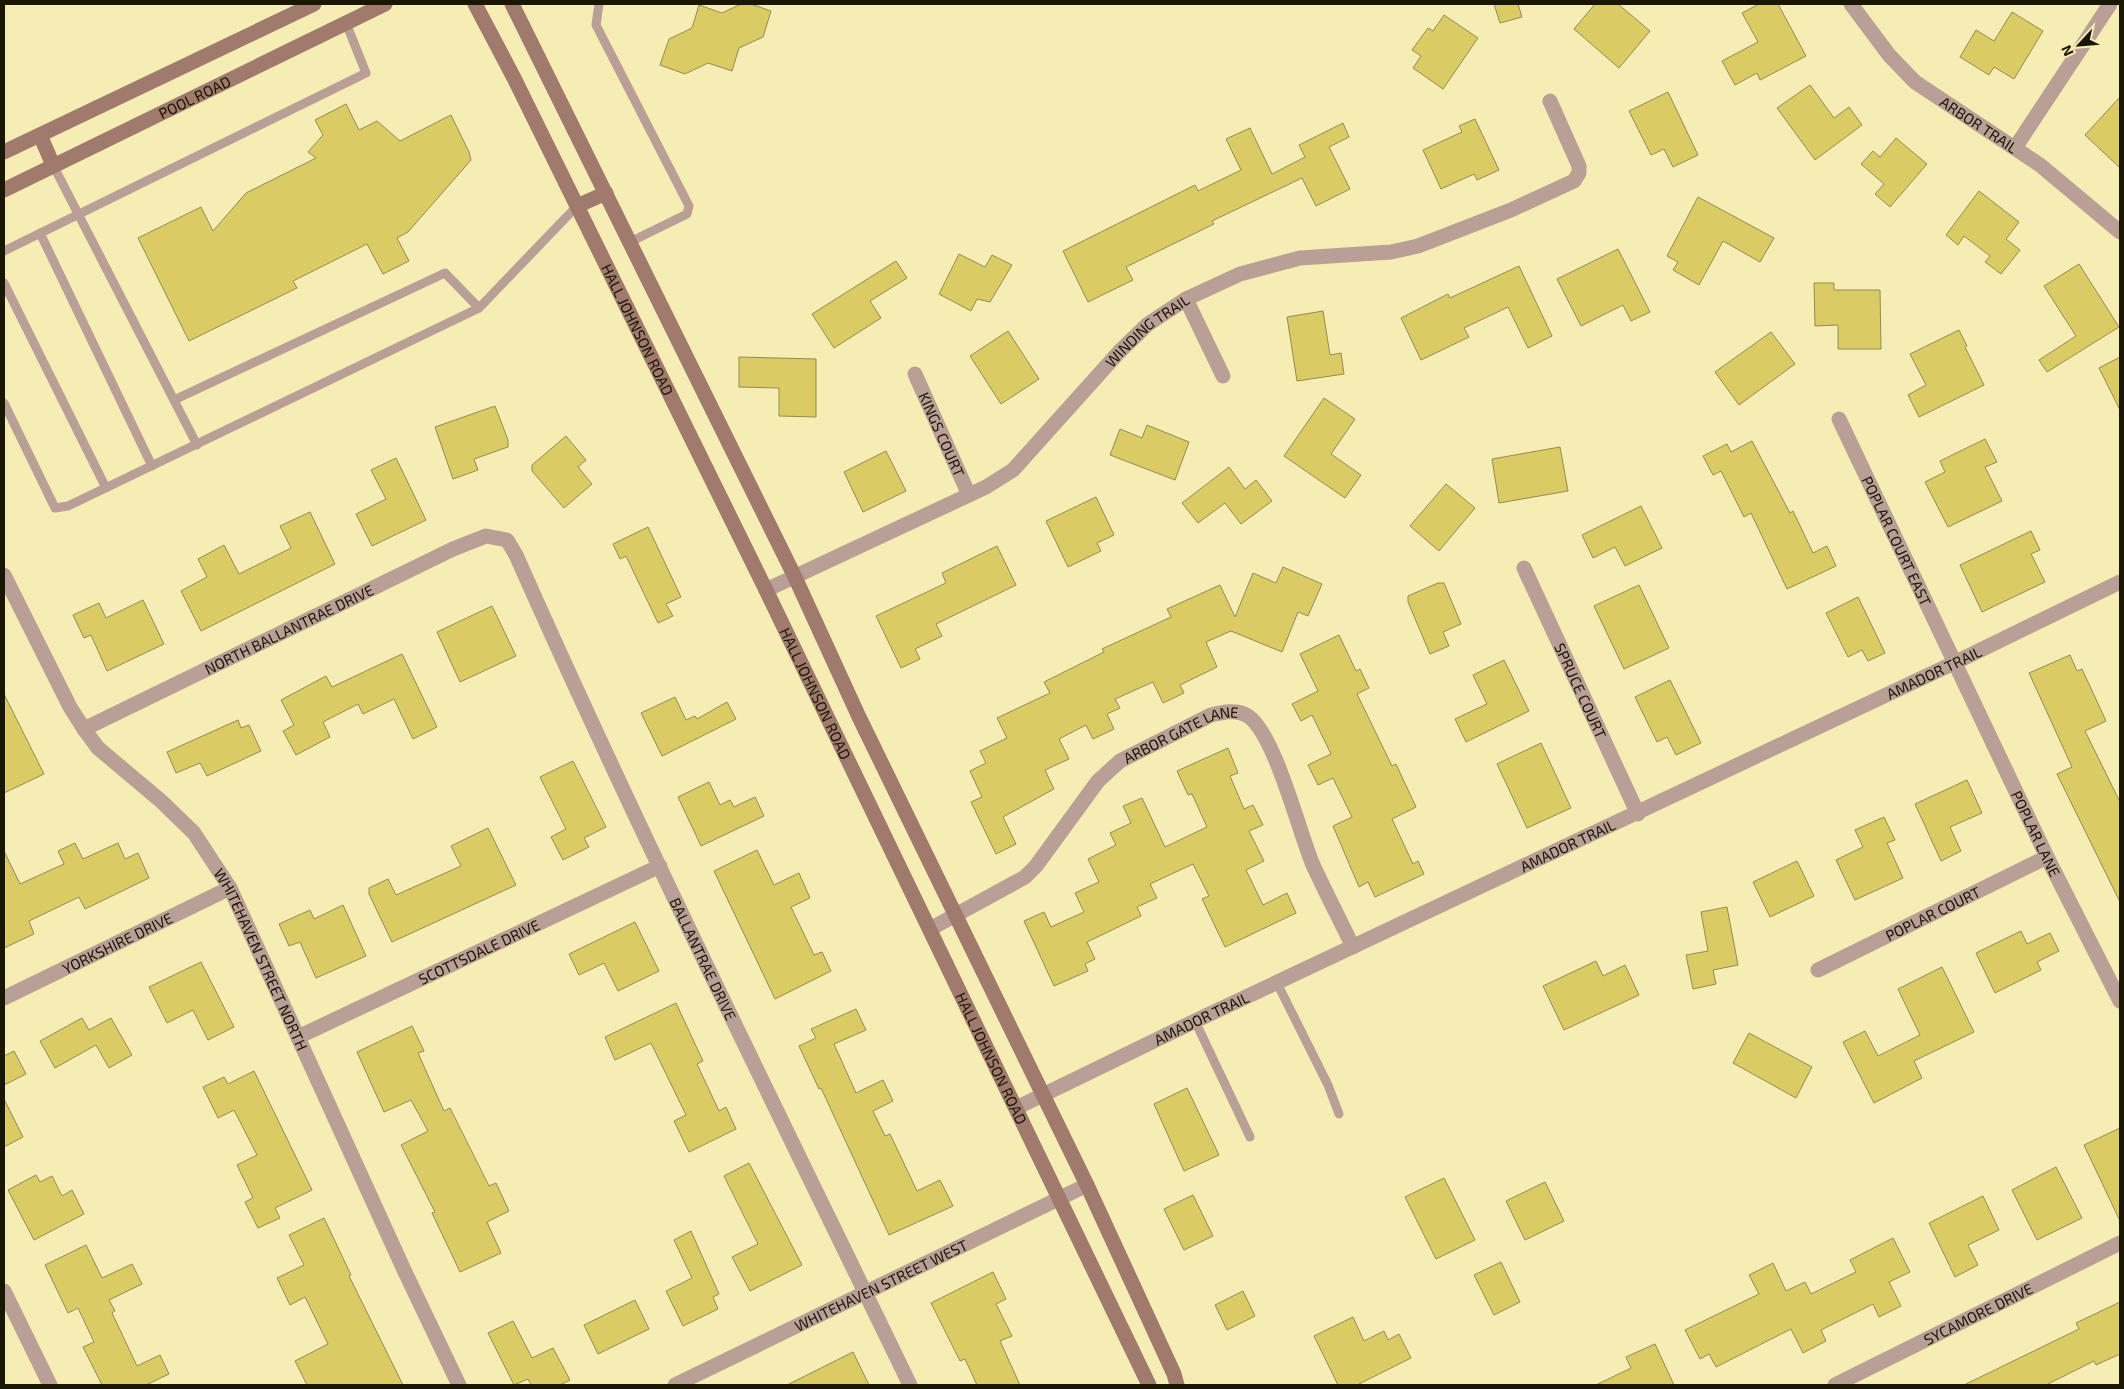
<svg xmlns="http://www.w3.org/2000/svg" width="2124" height="1389" viewBox="0 0 2124 1389" font-family="'Exo 2',sans-serif">
<rect width="100%" height="100%" fill="#f6edb4"/>
<g fill="#dbcb64" stroke="#938b55">
<path d="M741,4H751L771,11L763,37L739,48L732,71L708,63L685,74L660,65L669,39L692,28L699,5L722,13Z"/>
<path d="M1494,4H1518L1522,17L1500,23Z"/>
<path d="M1595,4H1618L1650,31L1619,68L1574,29Z"/>
<path d="M1759,4H1778L1806,56L1760,80L1757,73L1735,85L1722,61L1758,42L1742,13Z"/>
<path d="M2012,12L2043,31L2014,79L1994,67L1989,75L1960,57L1976,30L1994,41Z"/>
<path d="M1444,15L1478,38L1443,89L1413,68L1421,56L1412,50L1428,28L1433,31Z"/>
<path d="M1810,85L1834,118L1849,107L1862,125L1815,160L1777,108Z"/>
<path d="M1668,92L1698,155L1673,167L1664,149L1651,155L1629,111Z"/>
<path d="M2120,97V168L2085,135Z"/>
<path d="M346,104L359,130L377,121L400,141L451,115L469,152L471,160L408,232L397,238L409,261L383,274L367,244L293,281L297,288L189,341L138,238L201,207L213,231L246,193L316,158L308,152L323,135L315,120Z"/>
<path d="M1475,119L1499,170L1477,180L1474,174L1441,189L1423,150L1462,132L1459,126Z"/>
<path d="M1343,123L1349,137L1329,147L1350,189L1316,206L1302,178L1212,221L1214,224L1126,267L1133,280L1088,302L1063,251L1195,185L1198,191L1241,170L1226,139L1250,128L1272,174L1305,157L1299,145Z"/>
<path d="M1896,138L1927,164L1890,207L1875,194L1884,184L1861,164L1873,151L1880,157Z"/>
<path d="M1979,191L2019,222L2006,239L2020,250L2001,274L1985,262L1990,256L1964,236L1958,245L1946,235Z"/>
<path d="M1698,197L1774,238L1760,262L1723,241L1699,285L1673,270L1678,262L1667,256Z"/>
<path d="M1618,249L1650,312L1631,321L1623,305L1581,326L1557,279Z"/>
<path d="M959,254L985,267L992,255L1012,265L990,302L977,299L971,311L939,294Z"/>
<path d="M896,261L907,278L870,301L881,318L834,348L812,314Z"/>
<path d="M2079,264L2119,327L2047,372L2039,360L2076,336L2044,286Z"/>
<path d="M1519,266L1552,336L1528,348L1508,307L1464,328L1469,337L1421,360L1401,318L1448,294L1450,298Z"/>
<path d="M1814,283H1834V290H1880L1881,349H1838V325L1815,326Z"/>
<path d="M1323,311L1330,355L1341,353L1344,374L1297,381L1287,317Z"/>
<path d="M1959,330L1967,346L1965,347L1984,385L1919,417L1908,395L1926,385L1910,354Z"/>
<path d="M1008,331L1039,379L1001,404L970,356Z"/>
<path d="M1771,332L1795,364L1739,405L1715,372Z"/>
<path d="M739,357L816,359V417L779,416V388L739,387Z"/>
<path d="M2120,357V410L2099,368Z"/>
<path d="M1324,398L1355,419L1331,454L1361,475L1345,498L1284,456Z"/>
<path d="M495,406L508,440V447L474,459L478,470L453,479L435,427Z"/>
<path d="M1147,425L1189,442L1175,480L1110,455L1120,429L1142,438Z"/>
<path d="M566,436L586,460L578,467L592,484L564,508L532,471V465Z"/>
<path d="M1985,439L1997,462L1985,467L2002,501L1948,527L1925,482L1945,472L1940,461Z"/>
<path d="M1752,441L1790,513L1793,511L1813,553L1827,546L1836,566L1787,589L1751,513L1744,517L1721,471L1713,475L1703,456L1727,444L1731,452Z"/>
<path d="M1560,447L1568,491L1499,503L1492,459Z"/>
<path d="M886,451L906,491L863,512L844,472Z"/>
<path d="M396,458L426,520L372,546L356,514L386,499L371,470Z"/>
<path d="M1229,467L1245,489L1256,480L1272,501L1241,524L1225,503L1198,523L1182,503Z"/>
<path d="M1446,484L1475,508L1439,551L1410,526Z"/>
<path d="M1096,497L1114,535L1097,543L1101,551L1068,567L1046,521Z"/>
<path d="M1641,506L1662,548L1625,566L1615,547L1593,558L1582,535Z"/>
<path d="M310,512L335,564L201,631L181,591L207,577L198,559L224,545L239,574L291,548L280,526Z"/>
<path d="M648,527L681,597L666,604L673,616L658,623L626,556L620,559L613,544Z"/>
<path d="M2031,531L2040,550L2031,554L2045,582L1982,612L1960,565Z"/>
<path d="M997,546L1016,585L936,624L942,636L915,649L920,659L901,668L876,616L946,583L942,573Z"/>
<path d="M1283,567L1322,584L1308,616L1298,612L1282,652L1231,631L1206,642L1217,667L1180,685L1184,693L1163,703L1153,682L1115,699L1120,708L1107,714L1114,729L1093,739L1086,725L1059,739L1069,759L1045,770L1054,789L1003,817L1016,844L996,854L971,802L982,797L970,771L986,763L980,751L1007,738L997,718L1050,693L1044,682L1104,652L1102,649L1171,617L1167,609L1220,585L1235,617L1253,573L1276,583Z"/>
<path d="M1438,583H1444L1461,624L1443,632L1449,646L1430,654L1408,602V596Z"/>
<path d="M1639,585L1669,648L1624,669L1594,606Z"/>
<path d="M1858,597L1885,653L1868,661L1862,650L1848,657L1826,613Z"/>
<path d="M143,600L164,644L107,671L91,635L84,638L73,615L99,603L106,618Z"/>
<path d="M492,606L516,656L460,682L437,632Z"/>
<path d="M1339,635L1356,671L1360,669L1369,688L1357,694L1392,766L1396,764L1416,807L1392,819L1413,864L1418,861L1424,874L1375,897L1368,882L1359,887L1333,826L1352,817L1333,778L1318,785L1308,765L1331,754L1312,715L1301,721L1292,704L1318,691L1300,654Z"/>
<path d="M402,654L437,727L413,739L394,699L363,714L358,704L323,722L330,737L296,755L283,731L294,725L281,700L326,676L332,687Z"/>
<path d="M2070,655L2077,671L2082,669L2106,721L2085,731L2120,802V902L2057,774L2072,767L2029,673Z"/>
<path d="M1504,660L1529,711L1466,742L1455,719L1487,704L1473,675Z"/>
<path d="M1670,680L1701,743L1676,755L1667,737L1657,742L1635,697Z"/>
<path d="M4,694L44,774L4,793Z"/>
<path d="M675,697L686,720L695,716L697,719L727,702L736,719L662,756L641,713Z"/>
<path d="M238,720L241,728L249,725L261,751L207,776L200,763L176,773L167,752Z"/>
<path d="M1541,743L1571,808L1527,828L1497,764Z"/>
<path d="M1228,748L1238,773L1230,776L1244,809L1253,805L1263,825L1249,831L1264,861L1246,870L1263,905L1287,893L1296,913L1225,947L1202,899L1209,896L1193,864L1150,884L1157,898L1137,907L1141,916L1087,942L1095,959L1085,964L1088,971L1054,986L1024,921L1044,912L1051,927L1084,912L1075,893L1099,882L1088,859L1116,845L1110,833L1131,823L1123,806L1142,798L1165,847L1207,827L1192,794L1188,795L1177,771Z"/>
<path d="M573,761L606,827L584,838L589,847L563,860L551,837L566,829L540,777Z"/>
<path d="M1967,780L1982,813L1950,827L1961,851L1941,861L1915,804Z"/>
<path d="M709,782L720,805L730,800L734,807L755,797L764,816L701,846L678,797Z"/>
<path d="M1884,817L1895,840L1887,843L1903,878L1855,900L1836,860L1863,847L1855,830Z"/>
<path d="M488,828L516,885L392,942L369,894V888L388,879L396,895L461,866L451,846Z"/>
<path d="M75,843L83,859L118,843L125,859L138,853L149,878L85,909L79,897L29,921L34,934L4,948V851L20,884L64,864L58,851Z"/>
<path d="M757,850L774,885L799,873L810,898L791,907L814,955L822,952L831,971L775,999L714,871Z"/>
<path d="M1797,861L1814,896L1770,917L1753,882Z"/>
<path d="M343,905L366,956L316,978L300,942L289,946L279,924L310,910L314,919Z"/>
<path d="M1727,907L1738,965L1713,970L1716,984L1693,989L1686,955L1708,951L1701,912Z"/>
<path d="M635,922L659,971L618,991L604,963L579,975L569,954Z"/>
<path d="M2021,931L2027,944L2050,933L2059,951L2037,962L2041,970L1995,993L1976,953Z"/>
<path d="M1596,961L1603,976L1625,965L1639,995L1564,1030L1543,986Z"/>
<path d="M201,962L234,1027L208,1040L193,1010L167,1023L149,987Z"/>
<path d="M1942,967L1974,1032L1914,1061L1922,1078L1874,1103L1843,1042L1865,1031L1878,1056L1920,1035L1898,989Z"/>
<path d="M676,1003L703,1061L697,1064L719,1111L726,1107L736,1129L689,1152L674,1121L686,1115L651,1043L615,1060L605,1037Z"/>
<path d="M856,1009L866,1030L834,1044L856,1093L883,1080L893,1101L873,1111L885,1136L890,1134L917,1191L940,1180L953,1206L889,1235L821,1088L819,1089L799,1046L816,1038L811,1029Z"/>
<path d="M82,1018L89,1030L111,1018L132,1055L109,1068L96,1045L55,1068L40,1041Z"/>
<path d="M412,1026L424,1051L418,1053L444,1111L450,1108L489,1186L496,1183L509,1211L487,1222L501,1253L460,1272L432,1213L435,1212L401,1145L428,1131L411,1100L384,1112L357,1052Z"/>
<path d="M1749,1033L1812,1067L1796,1098L1733,1063Z"/>
<path d="M14,1051L26,1074L4,1085V1056Z"/>
<path d="M254,1071L312,1190L275,1208L280,1218L258,1228L245,1202L253,1198L237,1165L257,1155L234,1110L218,1118L203,1087L224,1077L228,1084Z"/>
<path d="M1187,1088L1219,1155L1184,1171L1154,1104Z"/>
<path d="M4,1099L23,1137L4,1147Z"/>
<path d="M2120,1128V1221L2084,1145Z"/>
<path d="M749,1163L802,1265L750,1291L732,1257L758,1244L724,1176Z"/>
<path d="M2056,1167L2082,1218L2037,1240L2012,1190Z"/>
<path d="M36,1175L40,1182L52,1176L62,1196L72,1190L84,1214L34,1240L8,1190Z"/>
<path d="M1444,1178L1475,1240L1436,1259L1405,1197Z"/>
<path d="M1545,1182L1564,1221L1525,1240L1506,1201Z"/>
<path d="M1193,1195L1213,1236L1184,1250L1164,1209Z"/>
<path d="M1983,1196L1999,1230L1968,1245L1978,1265L1955,1277L1929,1223Z"/>
<path d="M324,1218L351,1275L349,1276L403,1385H307L295,1361L328,1344L305,1297L290,1305L277,1278L304,1265L289,1235Z"/>
<path d="M691,1231L719,1294L713,1297L718,1309L683,1326L666,1291L692,1278L674,1240Z"/>
<path d="M1893,1238L1910,1272L1889,1282L1901,1306L1879,1317L1873,1304L1821,1330L1826,1341L1803,1353L1791,1329L1716,1367L1709,1354L1700,1359L1685,1330L1759,1294L1749,1275L1773,1263L1786,1291L1805,1282L1811,1294L1856,1272L1850,1260Z"/>
<path d="M86,1245L102,1278L132,1264L142,1284L109,1300L115,1311L112,1313L137,1366L160,1355L169,1374L146,1385H102L83,1347L94,1342L78,1308L68,1313L45,1265Z"/>
<path d="M1501,1262L1520,1302L1494,1315L1474,1275Z"/>
<path d="M993,1272L1006,1299L996,1304L1012,1336L1000,1341L1020,1385H977L965,1359L960,1361L931,1303Z"/>
<path d="M1243,1291L1255,1316L1227,1330L1215,1305Z"/>
<path d="M635,1300L649,1329L598,1354L584,1325Z"/>
<path d="M2120,1302V1354L2096,1365L2094,1361L2046,1385H1964L2079,1329L2076,1323Z"/>
<path d="M1353,1317L1364,1341L1384,1331L1388,1340L1399,1334L1411,1358L1357,1385H1338L1314,1336Z"/>
<path d="M513,1321L532,1358L553,1348L570,1380L560,1385H531L528,1379L514,1385L488,1333Z"/>
<path d="M1655,1344L1674,1385H1596L1631,1368L1626,1357Z"/>
<path d="M853,1352L869,1385H787Z"/>
</g>
<g fill="none" stroke-linecap="round" stroke-linejoin="round">
<g stroke="#b99f96" stroke-width="9">
<path d="M599,4L596,25L689,206L687,214L630,242"/>
<path d="M53,165L197,445"/>
<path d="M40,233L152,466"/>
<path d="M4,251L366,73L346,23"/>
<path d="M4,283L106,488"/>
<path d="M174,400L445,273L479,308"/>
<path d="M4,403L55,508L68,506L479,308L577,206"/>
<path d="M1277,983L1328,1085L1339,1114"/>
<path d="M1195,1021L1250,1137"/>
</g>
<g stroke="#b99f96" stroke-width="15">
<path id="s1" d="M1851,4L1889,55L1915,82L2040,165L2120,232"/>
<path d="M2015,148L2110,4"/>
<path d="M1186,299L1223,376"/>
<path id="s2" d="M915,374L969,495"/>
<path id="s3" d="M1839,419L2047,857L2120,1001"/>
<path id="s4" d="M1524,568L1638,814"/>
<path id="s5" d="M4,575L70,707L84,729L98,748L161,801L194,833L230,888L405,1272L459,1385"/>
<path id="s6" d="M766,590L986,487L1013,470L1119,352L1148,324L1186,299L1240,274L1300,258L1391,252L1418,246L1511,210L1574,181L1579,173V166L1550,101"/>
<path id="s7" d="M84,729L453,549L486,536L507,540L516,555C640,835 777,1110 910,1385"/>
<path id="s8" d="M930,929L1025,877L1036,866L1098,781L1120,761L1211,715C1223,712 1237,709 1248,716C1275,734 1299,832 1313,865C1326,893 1340,920 1353,947"/>
<path id="s9" d="M1818,970L2047,857"/>
<path id="s10" d="M4,998L230,888"/>
<path id="s11" d="M298,1037L660,866"/>
<path id="s12" d="M1016,1108L1195,1021L1954,663L2120,582"/>
<path d="M4,1291L50,1385"/>
<path id="s13" d="M675,1385L1087,1185"/>
<path id="s14" d="M1835,1385L2120,1243"/>
</g>
<g stroke="#9f7a6d" stroke-width="15">
<path id="s15" d="M475,4L514,78L766,590L1149,1385"/>
<path d="M512,4L794,575L859,717L1087,1185L1174,1374L1177,1385"/>
<path d="M40,135L53,165"/>
<path d="M4,152L314,4"/>
<path id="s16" d="M4,190L385,4"/>
<path d="M577,206L606,193"/>
</g>
</g>
<g text-anchor="middle" dominant-baseline="central" stroke-width="5" stroke-linejoin="round" paint-order="stroke">
<g font-size="15" fill="#191602" stroke="#f6edb4">
<text stroke="none"><textPath href="#s16" startOffset="212">POOL ROAD</textPath></text>
<text stroke="none"><textPath href="#s1" startOffset="178">ARBOR TRAIL</textPath></text>
<text stroke="none"><textPath href="#s15" startOffset="364">HALL JOHNSON ROAD</textPath></text>
<text stroke="none"><textPath href="#s6" startOffset="469">WINDING TRAIL</textPath></text>
<text stroke="none"><textPath href="#s2" startOffset="66">KINGS COURT</textPath></text>
<text stroke="none"><textPath href="#s3" startOffset="135">POPLAR COURT EAST</textPath></text>
<text stroke="none"><textPath href="#s7" startOffset="228">NORTH BALLANTRAE DRIVE</textPath></text>
<text stroke="none"><textPath href="#s12" startOffset="1016">AMADOR TRAIL</textPath></text>
<text stroke="none"><textPath href="#s4" startOffset="135">SPRUCE COURT</textPath></text>
<text stroke="none"><textPath href="#s15" startOffset="769">HALL JOHNSON ROAD</textPath></text>
<text stroke="none"><textPath href="#s8" startOffset="326">ARBOR GATE LANE</textPath></text>
<text stroke="none"><textPath href="#s3" startOffset="459">POPLAR LANE</textPath></text>
<text stroke="none"><textPath href="#s12" startOffset="611">AMADOR TRAIL</textPath></text>
<text stroke="none"><textPath href="#s9" startOffset="128">POPLAR COURT</textPath></text>
<text stroke="none"><textPath href="#s10" startOffset="126">YORKSHIRE DRIVE</textPath></text>
<text stroke="none"><textPath href="#s11" startOffset="200">SCOTTSDALE DRIVE</textPath></text>
<text stroke="none"><textPath href="#s7" startOffset="930">BALLANTRAE DRIVE</textPath></text>
<text stroke="none"><textPath href="#s5" startOffset="469">WHITEHAVEN STREET NORTH</textPath></text>
<text stroke="none"><textPath href="#s12" startOffset="206">AMADOR TRAIL</textPath></text>
<text stroke="none"><textPath href="#s15" startOffset="1174">HALL JOHNSON ROAD</textPath></text>
<text stroke="none"><textPath href="#s13" startOffset="229">WHITEHAVEN STREET WEST</textPath></text>
<text stroke="none"><textPath href="#s14" startOffset="160">SYCAMORE DRIVE</textPath></text>
</g>
</g>
<rect width="2124" height="1389" fill="none" stroke="#191602" stroke-width="10"/>
<g transform="translate(2079 45) rotate(244)" stroke="#f6edb4" stroke-width="4" paint-order="stroke">
<path d="M0-4L9 19L0 12L-9 19Z" fill="#191602"/>
<text y="-8" font-size="14" font-weight="bold" text-anchor="middle" fill="#191602">N</text>
</g>
</svg>
